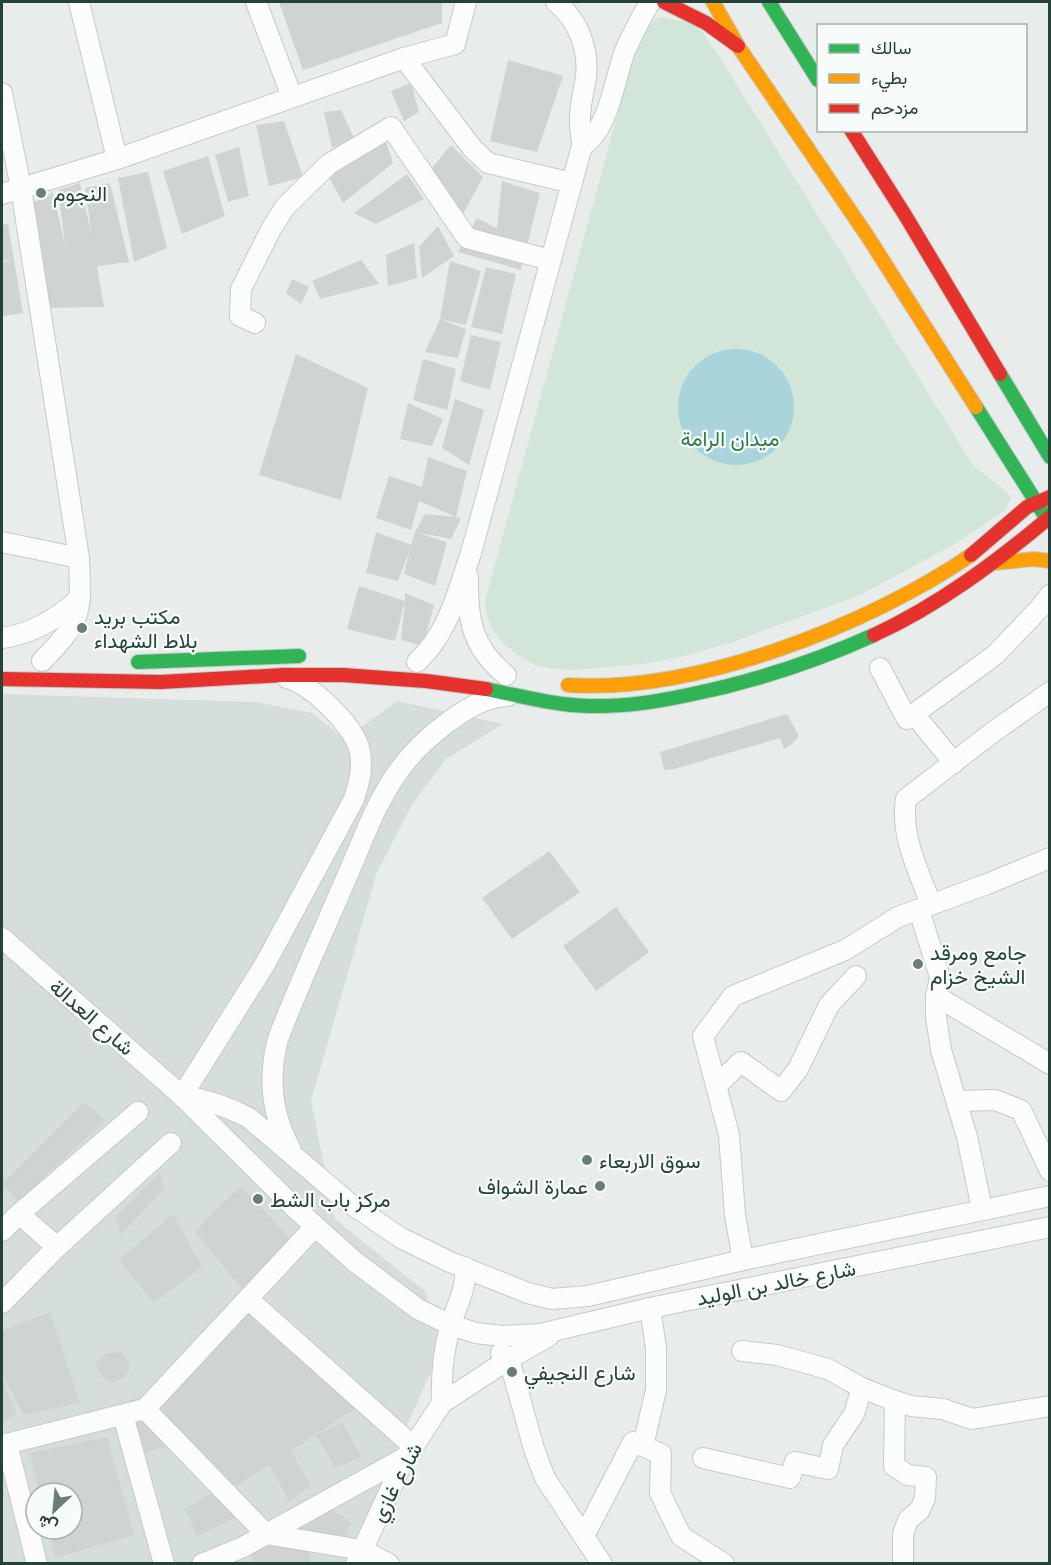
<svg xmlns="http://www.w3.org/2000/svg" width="1051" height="1565" viewBox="0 0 1051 1565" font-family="'Space Grotesk',Vazirmatn,sans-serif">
<rect width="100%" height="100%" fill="#e8edeb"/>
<path fill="#d6dedb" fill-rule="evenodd" d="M2,694L256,702L312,713L345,739L397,701L503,724L446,759L412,805L389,849L377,872L311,1101L335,1219L426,1292L441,1349L346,1563L2,1564ZM36,1493H72V1529H36Z"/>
<path fill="#d1e6d8" d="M660,17L696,24L715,50L973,465C982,474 1007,489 1011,498L1005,510L955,544L860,595L733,642L681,657L643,664L573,670L553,669L535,665L519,656L503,643L492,629L486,613L485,601L635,50L645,24Z"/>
<circle fill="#a9d4db" cx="736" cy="407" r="58"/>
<g fill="#cfd4d2">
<path d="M279,2H442V23L303,70Z"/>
<path d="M508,60L563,76L537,152L490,141Z"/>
<path d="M411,83L419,112L404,121L391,91Z"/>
<path d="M341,110L354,138L332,148L324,112Z"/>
<path d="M284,121L303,177L269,186L256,125Z"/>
<path d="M385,139L393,163L343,203L327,173Z"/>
<path d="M451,145L483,177L462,216L423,179Z"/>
<path d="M239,147L249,196L228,202L215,155Z"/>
<path d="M208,156L225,216L182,234L163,171Z"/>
<path d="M148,172L167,248L134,262L118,178Z"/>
<path d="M407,174L424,199L376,224L354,213Z"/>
<path d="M502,181L540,193L521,270L458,252L477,218L497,228Z"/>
<path d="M80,183L92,237L85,188L110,183L129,262L97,266L104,307L51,308L28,206L53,192L65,245L58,190Z"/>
<path d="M8,224L23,313L2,316V263L12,259L2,261V225Z"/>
<path d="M438,226L454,256L422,278L419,247Z"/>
<path d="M414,243L417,278L388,286L386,255Z"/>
<path d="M361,260L379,284L320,299L312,281Z"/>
<path d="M450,261L481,271L466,325L440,319Z"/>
<path d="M486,267L516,274L502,334L471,327Z"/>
<path d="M292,279L309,287L301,304L286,293Z"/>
<path d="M440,319L466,329L458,358L425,352Z"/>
<path d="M471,335L501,342L490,390L460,381Z"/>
<path d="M296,354L368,388L341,500L259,475Z"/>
<path d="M423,359L456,369L447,410L413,400Z"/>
<path d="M455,399L484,410L469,465L442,448Z"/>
<path d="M408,403L443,419L432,446L400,439Z"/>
<path d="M428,457L467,471L456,517L461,518L451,539L415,532L425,514L456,517L419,501L411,530L376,518L389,476L422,487Z"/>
<path d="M376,532L411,545L415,532L447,542L435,586L404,574L410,549L398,581L366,573Z"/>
<path d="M359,586L405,601V593L434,605L423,646L401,640L405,601L395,641L347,629Z"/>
<path d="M787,714L799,736L792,744L784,749L780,738L674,769L664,770L660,752Z"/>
<path d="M549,851L580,892L512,939L482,898Z"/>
<path d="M616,907L649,952L596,991L563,946Z"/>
<path d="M84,1102L106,1120L18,1201L2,1184Z"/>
<path d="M159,1173L165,1188L121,1234L115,1217Z"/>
<path d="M241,1186L296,1245L244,1291L196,1233L203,1222Z"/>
<path d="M173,1214L202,1267L154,1303L119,1260Z"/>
<path d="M247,1303L356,1408L291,1451L311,1486L289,1501L269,1465L234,1487L153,1401Z"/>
<path d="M50,1312L80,1403L24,1415L2,1373V1331Z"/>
<path d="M121,1352L129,1361L130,1368L124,1378L112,1382L103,1378L95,1363L107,1353Z"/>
<path d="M2,1379L17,1415L2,1422Z"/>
<path d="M137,1398L174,1444L134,1456L129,1401Z"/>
<path d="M343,1423L361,1457L335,1468L316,1435Z"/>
<path d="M107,1437L134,1535L55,1558L48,1529H72V1493H40L30,1453Z"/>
<path d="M214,1492L239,1516L197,1536L185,1509Z"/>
<path d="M320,1501L351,1523L346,1538L298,1532L305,1507Z"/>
<path d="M311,1545L309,1563H252V1546Z"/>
</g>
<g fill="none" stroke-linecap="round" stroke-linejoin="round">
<defs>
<g id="street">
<path d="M79,2L117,159"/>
<path d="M256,2L292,97"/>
<path d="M404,58L473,149L488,163L572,183"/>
<path d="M2,93L21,188L79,558C81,615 83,619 42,661"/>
<path d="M582,146C609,130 614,80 625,51C632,34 641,18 650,2"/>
<path d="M2,194L117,159L404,58L455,44L466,2"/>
<path d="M255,323L240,316L241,289L270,231L285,207L329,164L391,127L467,238L550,260"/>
<path d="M2,542L79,558"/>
<path d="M468,577C467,619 472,648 506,675"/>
<path d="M2,638C32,634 57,619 80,598"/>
<path d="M417,662C449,632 457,593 471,553L582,146C582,137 579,128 580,118C580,104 584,90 586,77C589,48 578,20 556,2"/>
<path d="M880,668L907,719L995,655L1039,609L1050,595"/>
<path d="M914,714L954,763"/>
<path d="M931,905C919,871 900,836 906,799L993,732L1050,692"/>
<path d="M919,910L940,977L936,996V1017L941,1050L967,1137L982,1209"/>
<path d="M2,938L182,1096L295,1208L354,1261L418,1309L451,1325L476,1333L502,1336L540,1334L650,1308L1050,1227"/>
<path d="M936,996L1050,1064"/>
<path d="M716,1086L741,1062L781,1091L798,1069L829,1005L856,976"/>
<path d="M182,1096C206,1099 227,1106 249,1118L348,1202L401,1238L450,1262L528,1293L552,1299L588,1296L743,1260L1050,1196"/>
<path d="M182,1096L265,964L354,799C359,783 364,766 359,748C353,725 310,683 287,678"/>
<path d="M957,1101L995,1100L1021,1110L1050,1171"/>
<path d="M290,1148C271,1113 268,1077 278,1039C298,986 322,935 344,883C361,846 374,805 398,772C418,743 471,696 508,696"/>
<path d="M19,1214L57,1247"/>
<path d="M2,1231L19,1214L138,1112"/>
<path d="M743,1260L735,1215L729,1135L703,1036L733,996L845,950L898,917L987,884L1050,858"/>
<path d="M248,1299L413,1446"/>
<path d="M2,1303L57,1247L171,1143"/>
<path d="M742,1351L777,1355L828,1369L862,1388L895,1401L894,1466L908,1475L926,1477L925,1498L920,1510L908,1520L903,1534V1564"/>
<path d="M501,1353L509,1359L534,1449L545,1478L602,1564"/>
<path d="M895,1401L911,1406L943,1409L972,1419L1050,1406"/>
<path d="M442,1403C441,1377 443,1352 450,1327C456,1306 467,1290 465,1267"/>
<path d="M145,1409L266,1534L362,1550L389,1564"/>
<path d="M123,1415L164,1564"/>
<path d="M7,1444L37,1564"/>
<path d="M2,1445L145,1409L309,1233"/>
<path d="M643,1446L656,1390V1348L650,1308"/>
<path d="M703,1458L790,1478L795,1462L828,1469L833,1445L854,1414L862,1388"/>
<path d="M584,1536L633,1442L661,1454L660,1493L681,1536L724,1564"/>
<path d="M202,1564L243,1547L406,1457"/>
<path d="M356,1564L403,1462L442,1403L509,1359L549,1336"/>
</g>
<g id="fast">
<path d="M769,2L818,80"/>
<path d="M1000,374L1050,457"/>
<path d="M976,407L1045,516"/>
<path d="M138,662L299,656"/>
<path d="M486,689C520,696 554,705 589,706C622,707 656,702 688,695C753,682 814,662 874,635"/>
</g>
<g id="slow">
<path d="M713,2L738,46L868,237L976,407"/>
<path d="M994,563L1034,559L1050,561"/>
<path d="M568,685C693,694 869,625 971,555"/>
</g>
<g id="jam">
<path d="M664,2L706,23L738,46"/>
<path d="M851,130L905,215L1000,374"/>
<path d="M971,555L1027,507L1050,497"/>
<path d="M874,635C939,605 996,562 1050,517"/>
<path d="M2,679L161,682L283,675H343L426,681L486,689"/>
</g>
</defs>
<use href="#street" stroke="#c5cac8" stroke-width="22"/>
<use href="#fast" stroke="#c3cbc8" stroke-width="16"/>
<use href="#slow" stroke="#c3cbc8" stroke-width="16"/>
<use href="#jam" stroke="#c3cbc8" stroke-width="16"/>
<use href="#street" stroke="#fcfcfc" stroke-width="20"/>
<use href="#fast" stroke="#30b455" stroke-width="14"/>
<use href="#slow" stroke="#ff9f0a" stroke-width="14"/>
<use href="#jam" stroke="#e5322d" stroke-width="14"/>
</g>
<g fill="#697e78" stroke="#f7fbf9" stroke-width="2">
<circle cx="41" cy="193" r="6"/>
<circle cx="82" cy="628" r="6"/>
<circle cx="918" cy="964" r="6"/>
<circle cx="587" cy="1160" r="6"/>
<circle cx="600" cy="1186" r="6"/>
<circle cx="258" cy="1199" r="6"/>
<circle cx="512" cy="1372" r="6"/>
</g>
<g text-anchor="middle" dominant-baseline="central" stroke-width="4.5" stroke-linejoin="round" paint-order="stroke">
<g font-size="21" fill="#24423a" stroke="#f7fbf9" text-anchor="start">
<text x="53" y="193">النجوم</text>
<text x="94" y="616">مكتب بريد<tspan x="94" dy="24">بلاط الشهداء</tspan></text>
<text x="930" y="952">جامع ومرقد<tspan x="930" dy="24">الشيخ خزام</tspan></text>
<text x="599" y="1160">سوق الاربعاء</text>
<text x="588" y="1186" text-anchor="end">عمارة الشواف</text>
<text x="270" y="1199">مركز باب الشط</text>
<text x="524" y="1372">شارع النجيفي</text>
</g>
<g font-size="21" fill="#2d7a4b" stroke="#f7fbf9">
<text x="730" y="438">ميدان الرامة</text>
</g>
<g font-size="21" fill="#24423a" stroke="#f7fbf9">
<text transform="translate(92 1017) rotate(41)">شارع العدالة</text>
<text transform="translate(776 1283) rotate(-11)">شارع خالد بن الوليد</text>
<text transform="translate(396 1482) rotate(-62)">شارع غازي</text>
</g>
</g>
<rect width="1051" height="1565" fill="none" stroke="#24423a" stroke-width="6"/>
<rect x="817" y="24" width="210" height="108" fill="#f7fbf9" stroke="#a3b1ad" stroke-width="1.5"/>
<rect x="829" y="44" width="30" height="9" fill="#30b455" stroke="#a3b1ad" stroke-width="1.5"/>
<text x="871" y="54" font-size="18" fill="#24423a">سالك</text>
<rect x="829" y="74" width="30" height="9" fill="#ff9f0a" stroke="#a3b1ad" stroke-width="1.5"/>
<text x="871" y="84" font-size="18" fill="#24423a">بطيء</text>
<rect x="829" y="104" width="30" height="9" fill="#e5322d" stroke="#a3b1ad" stroke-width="1.5"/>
<text x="871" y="114" font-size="18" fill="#24423a">مزدحم</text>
<g transform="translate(54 1511) rotate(206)"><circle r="28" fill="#f7fbf9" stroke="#a3b1ad" stroke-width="1.5"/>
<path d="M0-4.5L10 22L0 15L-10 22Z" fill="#697e78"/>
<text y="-9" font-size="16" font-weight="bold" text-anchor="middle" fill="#24423a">ش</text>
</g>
</svg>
